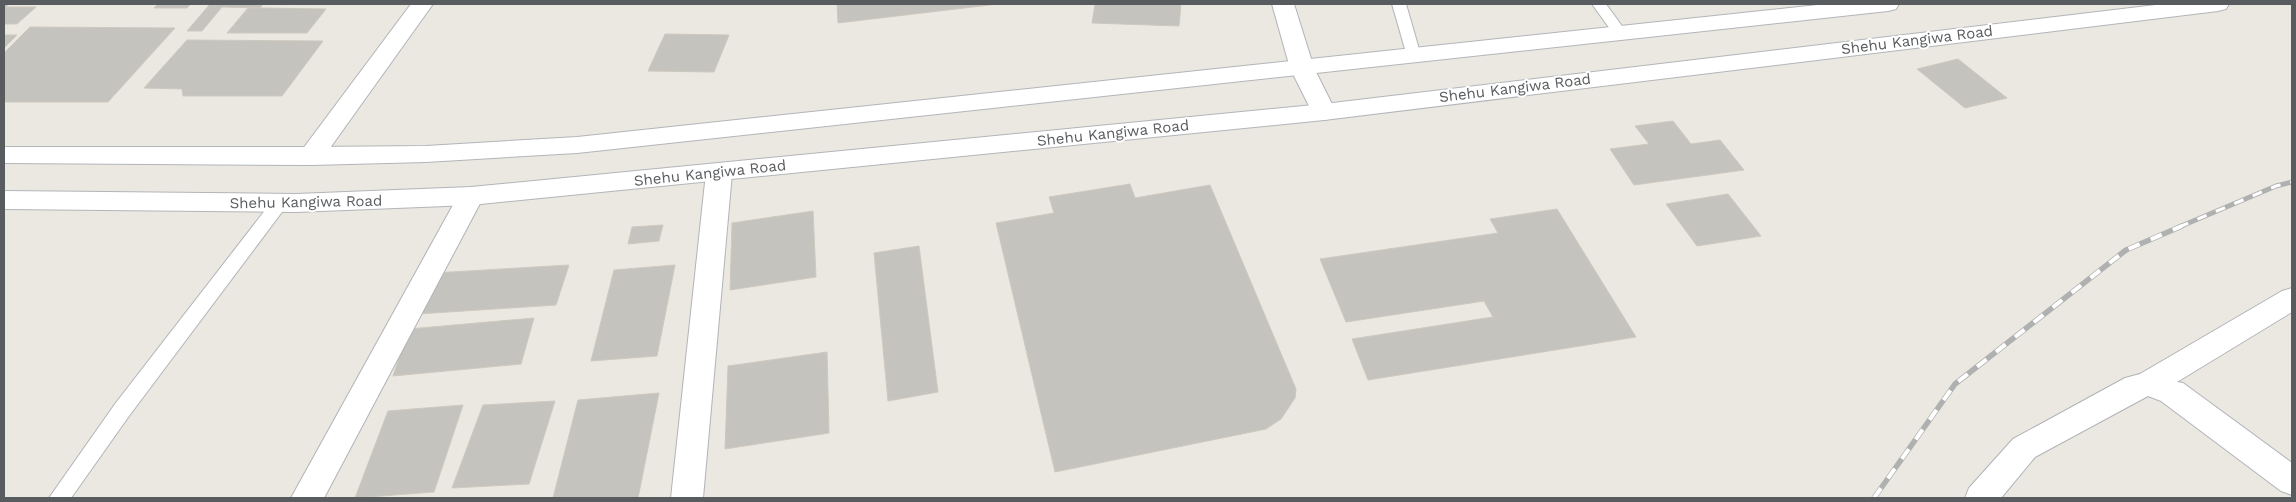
<svg xmlns="http://www.w3.org/2000/svg" width="2296" height="502" viewBox="0 0 2296 502" font-family="'Work Sans',sans-serif">
<rect width="100%" height="100%" fill="#eae8e0"/>
<g fill="#c5c3bd" stroke="#cec9bf">
<path d="M4,4H9L6,7H36L17,24H4Z"/>
<path d="M158,4H191L187,8H154Z"/>
<path d="M210,4H263L260,8L222,7L202,31H187Z"/>
<path d="M837,4H998L838,23Z"/>
<path d="M1095,4H1181L1179,26L1092,23Z"/>
<path d="M248,8H260L326,9L307,33H227Z"/>
<path d="M30,27L175,28L108,102H4V53Z"/>
<path d="M665,34L729,35L714,72L648,71Z"/>
<path d="M4,35H17L4,48Z"/>
<path d="M187,40L323,41L282,96H183L182,89L144,88Z"/>
<path d="M1958,59L2007,98L1965,108L1917,69Z"/>
<path d="M1673,121L1691,144L1720,140L1744,170L1634,185L1610,149L1649,144L1635,126Z"/>
<path d="M1130,184L1135,198L1210,185L1296,389L1295,398L1281,419L1266,429L1055,472L996,223L1054,213L1049,197Z"/>
<path d="M1728,194L1761,236L1697,246L1666,204Z"/>
<path d="M1557,209L1636,337L1368,380L1352,339L1493,317L1484,301L1346,322L1320,259L1498,233L1490,219Z"/>
<path d="M813,211L816,277L730,290L732,223Z"/>
<path d="M663,225L659,241L628,244L632,227Z"/>
<path d="M919,246L938,392L888,401L874,253Z"/>
<path d="M569,265L556,305L418,314L434,273Z"/>
<path d="M675,265L657,356L591,361L614,270Z"/>
<path d="M534,318L521,364L393,376L409,329Z"/>
<path d="M827,352L829,433L725,449L728,366Z"/>
<path d="M659,393L638,498H553L578,400Z"/>
<path d="M555,401L529,484L452,488L483,405Z"/>
<path d="M463,405L434,492L355,498L388,411Z"/>
</g>
<g fill="none" stroke-linecap="round" stroke-linejoin="round">
<defs>
<g id="service">
<path d="M1392,4H1406L1421,56L1419,59H1409L1407,56Z"/>
<path d="M1592,4H1606L1627,33L1625,36H1615Z"/>
<path d="M279,198L285,200L287,204L285,208L129,416L71,498H49L115,404L273,200Z"/>
</g>
<g id="minor">
<path d="M411,4H433L320,162L311,165L302,162L298,156L302,150Z"/>
<path d="M1272,4H1294L1314,68L1336,112L1333,118L1324,120L1315,118L1290,68Z"/>
<path d="M719,164L728,167L732,173L703,498H671L706,173L710,167Z"/>
<path d="M471,187L480,190L484,196L324,498H291L458,196L462,190Z"/>
<path d="M2292,288V312L2177,382L2183,383L2292,463V495L2281,491L2161,401L2148,396L2035,457L2001,498H1965L1969,488L2013,439L2125,378L2140,374L2282,291Z"/>
</g>
<g id="secondary">
<path d="M1827,4H1899L1896,9L1888,11L577,153L426,162L311,165L4,163V147H311L426,146L577,137Z"/>
<path d="M2164,4H2229L2226,9L2218,11L1324,120L471,205L296,212L4,209V191L296,194L471,187L1324,104Z"/>
</g>
</defs>
<use href="#service" stroke="#b1b3b7" stroke-width="2"/>
<use href="#minor" stroke="#b1b3b7" stroke-width="2"/>
<use href="#secondary" stroke="#b2b5b9" stroke-width="2"/>
<use href="#service" fill="#fff" fill-rule="evenodd"/>
<use href="#minor" fill="#fff" fill-rule="evenodd"/>
<use href="#secondary" fill="#fff" fill-rule="evenodd"/>
<defs>
<path id="rail-far1" d="M2179,227L2276,186L2292,182"/>
<path id="rail" d="M1874,498L1955,384L2126,250L2182,226"/>
</defs>
<use href="#rail-far1" stroke="#afb0b0" stroke-width="5"/>
<use href="#rail" stroke="#afb0b0" stroke-width="5.5"/>
<use href="#rail-far1" stroke="#fff" stroke-width="3" stroke-dasharray="10" stroke-linecap="butt"/>
<use href="#rail" stroke="#fff" stroke-width="4" stroke-dasharray="12" stroke-linecap="butt"/>
</g>
<g text-anchor="middle" dominant-baseline="central" stroke-width="4" stroke-linejoin="round" paint-order="stroke">
<g font-size="15" fill="#595c5f" stroke="#fff">
<text transform="translate(1917 40) rotate(-7)">Shehu Kangiwa Road</text>
<text transform="translate(1515 88) rotate(-7)">Shehu Kangiwa Road</text>
<text transform="translate(1113 133) rotate(-6)">Shehu Kangiwa Road</text>
<text transform="translate(710 173) rotate(-6)">Shehu Kangiwa Road</text>
<text transform="translate(306 202) rotate(-1)">Shehu Kangiwa Road</text>
</g>
</g>
<rect width="2296" height="502" fill="none" stroke="#595c5f" stroke-width="10"/>
</svg>
